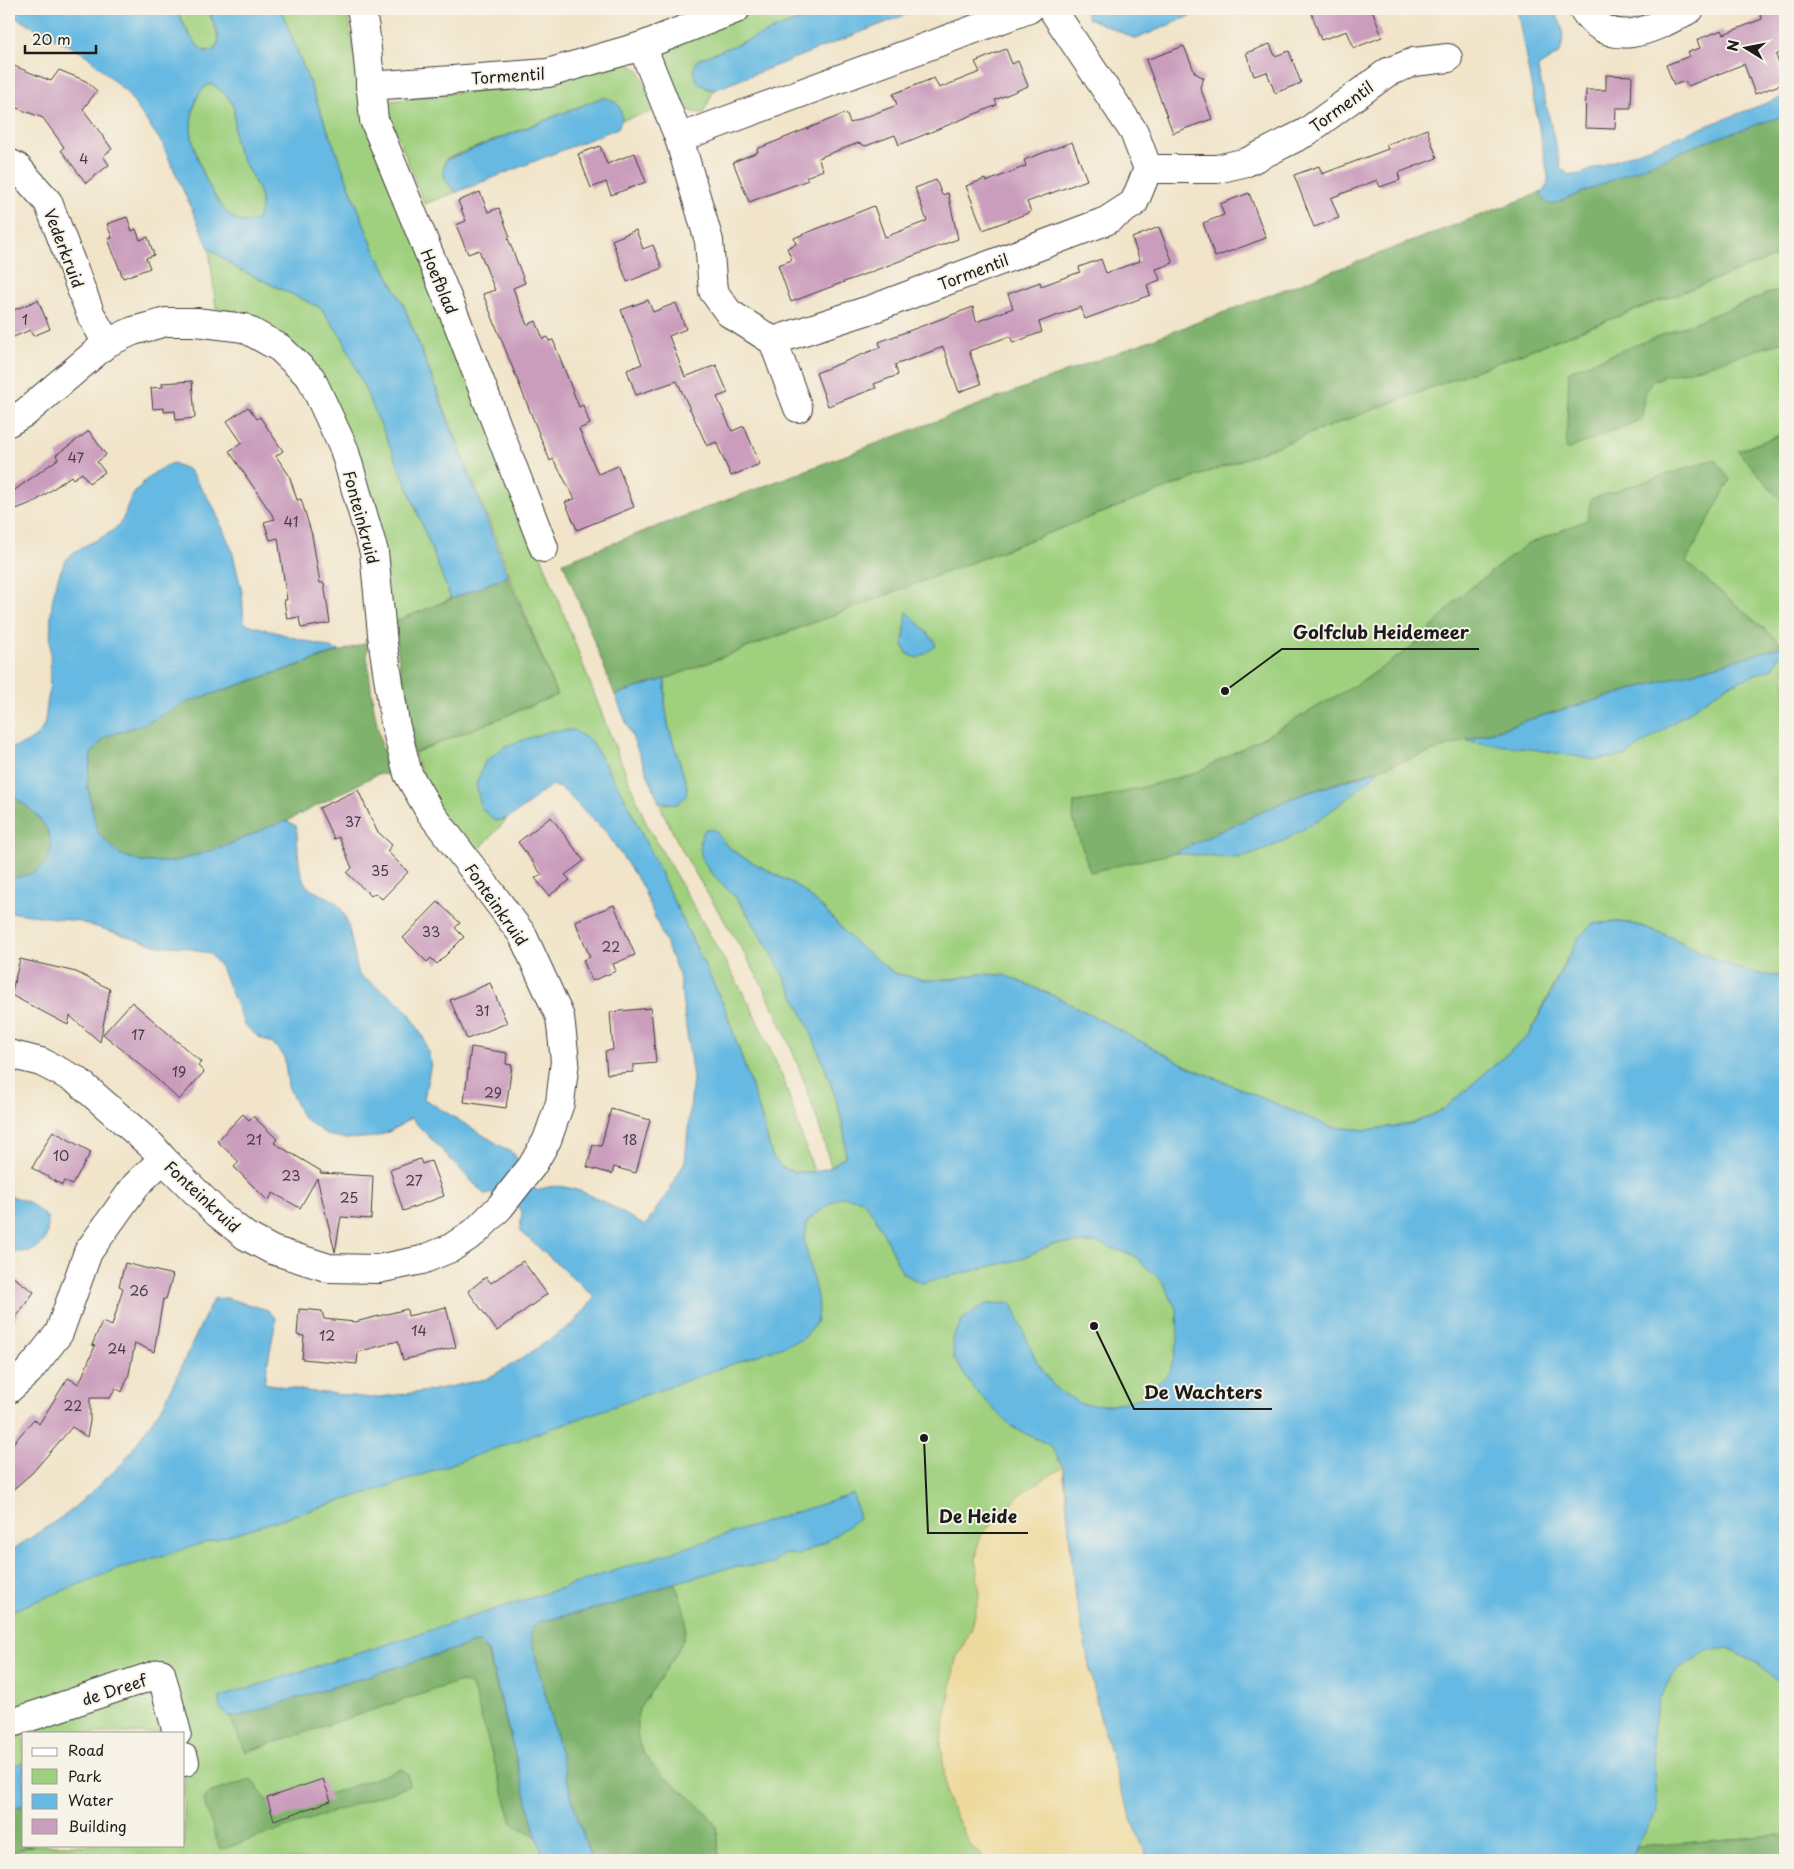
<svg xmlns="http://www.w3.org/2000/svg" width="1794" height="1869" viewBox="0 0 1794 1869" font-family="'Playpen Sans',sans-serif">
<rect width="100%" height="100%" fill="#f7f3e8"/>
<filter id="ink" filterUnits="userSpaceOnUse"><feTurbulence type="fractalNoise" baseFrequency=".02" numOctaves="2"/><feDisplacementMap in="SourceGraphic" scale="10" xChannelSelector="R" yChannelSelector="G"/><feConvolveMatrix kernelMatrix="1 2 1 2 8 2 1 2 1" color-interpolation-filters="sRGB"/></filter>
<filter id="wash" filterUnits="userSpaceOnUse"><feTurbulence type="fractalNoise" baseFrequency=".0096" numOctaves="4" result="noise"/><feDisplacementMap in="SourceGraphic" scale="20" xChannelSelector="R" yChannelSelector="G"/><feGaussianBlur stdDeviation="1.12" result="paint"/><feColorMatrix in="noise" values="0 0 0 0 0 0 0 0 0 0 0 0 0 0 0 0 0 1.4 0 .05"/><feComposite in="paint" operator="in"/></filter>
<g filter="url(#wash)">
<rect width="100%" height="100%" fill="#f1e4c9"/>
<g fill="#9fd07e" stroke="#5e764d" fill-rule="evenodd">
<path d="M176,9H208L219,41L213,51L202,50L192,39Z"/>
<path d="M281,9H347L359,81L605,722L647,825L750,1005L782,1076L814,1172H794L781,1167L772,1156L758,1106L725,1008L624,797L591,741L495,821L507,819L473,856L435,809L414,753L557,695L404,306L373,247Z"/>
<path d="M750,9H827L697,60L707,89L714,90L703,113C699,113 694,113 691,111C682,107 665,68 664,58C664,52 669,45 672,40Z"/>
<path d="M627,63L639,70L655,111L622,120V115L601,98L446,159C440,174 446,183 457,192L424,204L385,102L548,80Z"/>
<path d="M212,84C219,88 230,97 233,106C236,116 233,130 235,140C240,168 274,193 256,221C250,222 243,223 237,220C214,209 191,150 191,126C191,117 194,108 196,100C199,93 204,85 212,84Z"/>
<path d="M209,248L236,268L321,308L345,342L404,478L451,599L394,622L342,426L246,316L216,308Z"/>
<path d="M1785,253V976C1726,979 1676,927 1619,922C1610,922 1601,923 1592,924L1565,961L1530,1034L1443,1110L1411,1124L1367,1130L1330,1127L1189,1067L1057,997L1004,975L978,974L952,979L925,980L894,973L856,944L823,908L797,886L739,855L725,844L715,830L699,841L703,859L709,871L722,881L739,902L772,952L811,1030L837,1102L846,1141L845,1156L831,1167C815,1108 795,1051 768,997C735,930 687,871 659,802L668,804L686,796L687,786L669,729L665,704V679Z"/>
<path d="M1027,1153L1785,1636V1860H9V1572L644,1338L780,1195ZM24,1733H184V1845H24Z"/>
</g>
<g fill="#7fb26d" stroke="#4e6744">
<path d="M1785,115V253L665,679L615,695L563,562L1542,192L1541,196Z"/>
<path d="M1785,287V341L1700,368L1664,376L1651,382L1644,395L1642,419L1566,450L1569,371Z"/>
<path d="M1785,433V505L1738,451Z"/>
<path d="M1715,459L1730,480L1686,562L1784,646L1534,718L1294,797L1174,853L1090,872L1073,819L1074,802L1102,798L1195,773L1273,732L1364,680L1420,641L1458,598L1526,545L1587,520L1591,499Z"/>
<path d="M508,576L557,695L414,753L409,741L394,622Z"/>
<path d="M366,643C370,688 376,732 390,775L378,774L287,821L271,826L226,846L173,862H142L118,854L97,832L87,784L91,754L105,737L149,722L185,703Z"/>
<path d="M9,794C22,802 38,814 46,828C62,859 37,877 9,878Z"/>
<path d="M674,1583C682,1599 689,1619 684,1636C678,1657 651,1690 639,1709C624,1771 689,1783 714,1823C721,1835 716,1847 720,1860H591L574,1806L530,1635L532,1628L539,1622L615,1604Z"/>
<path d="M479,1643L487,1651L537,1837L512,1823L473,1689L467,1683L458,1682L246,1752L229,1716H240L471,1644Z"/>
<path d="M402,1769L408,1774L409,1786L220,1850L203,1799L209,1793L251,1779L271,1806L321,1797Z"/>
<path d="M24,1805V1845H34L9,1854V1810Z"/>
<path d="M1775,1835L1785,1838V1860H1628L1637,1847Z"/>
</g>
<path fill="#eeda9e" stroke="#857b5d" d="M1063,1467L1075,1595L1099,1713L1120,1788L1148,1860H987L972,1848L947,1799L941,1742L956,1659L972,1628L979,1595L976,1560L979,1537L1023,1492Z"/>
<g fill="#66b9e2" stroke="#416a7f" fill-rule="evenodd">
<path d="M9,9H176C183,22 189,39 201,49C204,51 208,53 212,51C227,45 212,18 208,9H281L373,247L404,306L508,576L451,599L404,478L343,339L321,308L236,268L209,248L162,143L127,93L86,55L9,14ZM211,84C219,88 230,97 233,106C236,116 233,129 235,140C240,168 274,193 256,221C250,222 243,223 237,220C213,207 192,153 191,127C191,118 193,108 196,100C199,93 204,86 211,84Z"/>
<path d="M827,9H920L714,90C697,87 689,75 697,60Z"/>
<path d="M1085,9H1206L1136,39L1088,18Z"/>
<path d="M1517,9H1550C1564,21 1565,36 1560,53L1538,67V70L1561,168L1569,175H1577L1785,96V115L1697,145L1554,204H1548L1541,196L1548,183V176Z"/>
<path d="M601,98C618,97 627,113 618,128L457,192C445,182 440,175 446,160Z"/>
<path d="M173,463L189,470L213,506L232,550L242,592L244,623L340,651L185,703L149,722L105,737L91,754L87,784L97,832L119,854L142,862H173L226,846L271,826L287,821L296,826C299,842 296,875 308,887C316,895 331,895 338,905C351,920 353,955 359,975L395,999L410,1014L424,1039L431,1063L424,1099L514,1154L519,1163L513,1172L538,1191C567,1173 618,1211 645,1226L670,1189L685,1161L693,1078L679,975L642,886L606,832L562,789L552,785C532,798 520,817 495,821L481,808L476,784L485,762L505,746L550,731L574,730L591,741L624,797L725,1008L758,1106L772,1156L781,1167L794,1172H814L831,1167L845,1156C847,1129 837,1102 828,1076C806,1015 777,958 741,904C730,889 711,876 704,862C698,850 699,840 705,829L715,830L725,844L739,855L797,886L823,908L856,944L894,973L925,980L952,979L978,974L1004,975L1057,997L1189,1067L1331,1127L1367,1130L1411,1124L1443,1110L1530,1034L1578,938L1592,924C1601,923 1610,922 1619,922C1676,927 1726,979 1785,976V1695L1780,1685L1757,1663L1728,1648L1706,1651L1676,1672L1658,1701L1652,1741L1657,1813L1628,1860H1148L1120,1788L1099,1713L1075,1595L1064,1469L1051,1446L1012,1427L974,1389L954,1358L952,1338L964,1318L986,1304L1012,1303L1036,1361L1057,1390L1082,1404L1112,1405L1144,1397L1170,1372L1178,1341L1177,1311L1163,1282L1133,1255L1097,1243L1053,1244L1021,1259L922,1283L903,1274L875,1217L861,1199L839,1197L808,1220L804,1240L819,1306L816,1323L803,1339L393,1485L113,1571L9,1612V1552L68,1513L123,1463L165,1402L213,1299L226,1298L268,1310L276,1319L264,1383L306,1391L372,1398L429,1391L486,1379L518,1361L573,1324L595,1297L520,1231L522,1211L499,1192L484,1194L411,1118L391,1131L376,1137L347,1139L327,1135L302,1117L288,1086L284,1056L273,1044L257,1036L244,1024L221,967L210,954L184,947L159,946L77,921L9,912V878C37,877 62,859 46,828C38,814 22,802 9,794V748C23,746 36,740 43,727C46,721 46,711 47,705C56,658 41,605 65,562C75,544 107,541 120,523C125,517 126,509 129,502C137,486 156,468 173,463Z"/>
<path d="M907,611L934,640L936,646L918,658L907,654L903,645Z"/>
<path d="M1784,646L1773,668L1726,686L1626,756L1596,760L1538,750L1466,741L1534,718Z"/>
<path d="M665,679V704L669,729L687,786L686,796L678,804L659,802L615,695Z"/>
<path d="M1380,770C1348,801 1286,847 1243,857C1228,860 1191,854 1174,853L1294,797Z"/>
<path d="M9,1195L28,1202L47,1217C51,1246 35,1255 9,1251Z"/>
<path d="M853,1494L859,1518L826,1542L797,1556C786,1552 780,1554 774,1564L728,1568L674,1583L615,1604L539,1622L532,1628L530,1635L574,1806L591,1860H545L535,1832L488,1651L479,1643L471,1644L240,1716H229L220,1709V1697C432,1631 642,1561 853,1494Z"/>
<path d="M24,1762V1805L9,1810V1767Z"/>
</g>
<g id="blocks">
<g fill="#ca9dbd">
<path d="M1310,9H1372L1382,37L1354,48L1347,31L1321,40Z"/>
<path d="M1758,9H1785V51L1776,55L1785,83L1755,94L1744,64L1688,86L1685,81L1674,85L1666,65L1690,56L1688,52L1700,48L1697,40L1701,38L1722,30L1724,34L1762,19Z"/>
<path d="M1270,44L1275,56L1289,51L1301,83L1275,93L1267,72L1254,76L1246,53Z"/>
<path d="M1184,46L1195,73L1204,78L1200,87L1212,119L1173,133L1146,60Z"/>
<path d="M1006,49L1012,64L1018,61L1028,86L995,100L997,105L899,145L895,135L866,146L858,143L818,158L823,170L806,177L808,180L749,202L733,162L758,152L757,149L846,113L850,123L897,105L893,94L934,78L939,88L980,72L975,62Z"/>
<path d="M9,64L51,81L59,70L86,81L97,91L83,109L112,149L103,156L109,165L86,183L61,150L64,147L43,118L9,105Z"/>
<path d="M1606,75L1632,76L1631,108H1616L1615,129L1585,128L1586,90H1606Z"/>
<path d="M1427,129L1437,158L1398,173L1400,180L1380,187L1377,180L1331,198L1339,218L1314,227L1294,175L1319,166L1322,174L1388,149L1386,145Z"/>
<path d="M1072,142L1087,180L1027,202L1031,212L983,230L966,186L985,179L986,182L1026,166L1024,160Z"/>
<path d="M600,146L607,164L635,153L646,182L611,195L606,182L591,188L578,154Z"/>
<path d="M936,180L942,195L948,193L958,239L791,302L778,265L792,260L787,248L796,244L794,238L874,206L885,237L927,221L915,188Z"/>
<path d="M480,192L488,212L499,208L510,237L508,238L525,283L513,288L527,325L536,321L543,339L548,337L549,341L553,340L579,407L583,405L590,424L579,429L598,474L618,466L634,507L577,530L565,502L575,499L553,459L550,461L483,294L495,290L479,250L468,254L456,225L466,221L458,201Z"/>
<path d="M1249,193L1266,238L1215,257L1203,223L1224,215L1220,204Z"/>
<path d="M127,217L132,231L136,229L140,240L148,237L154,255L146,258L150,268L123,278L108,239L112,238L107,224Z"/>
<path d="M1159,227L1173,263L1156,269L1160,280L1147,285L1150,295L1085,319L1081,307L1039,322L1042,332L1013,343L1010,336L969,351L981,384L959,392L943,347L895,365L898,375L874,384L876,388L828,406L816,373L881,347L879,342L973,307L976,322L1013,308L1008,294L1040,282L1041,286L1080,272L1079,267L1101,259L1106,273L1140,261L1132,238Z"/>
<path d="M636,230L643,249L653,245L662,268L627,282L612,240Z"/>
<path d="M38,300L50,329L33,336L30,330L9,339V312Z"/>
<path d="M648,300L653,312L676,303L686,329L669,336L685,377L716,365L728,393L717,397L732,431L744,426L760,464L731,476L716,442L707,446L677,381L636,395L627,370L642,364L621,310Z"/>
<path d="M192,381L195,418L176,420L175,411L164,412V408L153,409L151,388L163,387L162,383Z"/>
<path d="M248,407L257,419L260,417L283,451L276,456L289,475L297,500L301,499L312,535L320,583H324L330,623L301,628L299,617L287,619L284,600H287L278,538L270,540L264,522L275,519L229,451L242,443L227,421Z"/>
<path d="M89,431L106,455L97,462L105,472L89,483L82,473L73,479L71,476L36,501L9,512V494L58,459L56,455Z"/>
<path d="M358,790L377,831L392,845L387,851L408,872L382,899L375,893L371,896L347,873L352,868L339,837L334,839L319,808Z"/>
<path d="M551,817L584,861L565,875L570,880L549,896L535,878L542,875L518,842Z"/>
<path d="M438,902L460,923L455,928L464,937L437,964L431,958L427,962L403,938Z"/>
<path d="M614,905L635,955L613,964L616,971L592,981L583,960L590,957L575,921Z"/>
<path d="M20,959L76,972L110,989L100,1042L70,1016L68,1025L11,995Z"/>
<path d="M490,983L507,1023L467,1039L450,1000Z"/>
<path d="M132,1002L201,1062L198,1066L204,1072L179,1100L147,1070L103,1034Z"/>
<path d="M651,1008L656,1063L633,1065V1072L607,1074L605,1051L613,1050L610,1012Z"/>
<path d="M471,1047L507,1053L506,1064L512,1065L506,1108L464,1102Z"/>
<path d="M611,1109L650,1120L636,1173L614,1167L612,1174L587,1167L593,1145L601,1146Z"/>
<path d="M243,1114L249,1120L253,1116L277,1139L274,1143L321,1171L320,1173L373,1176L371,1219L341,1217L335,1252L317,1178L300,1208L273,1193L268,1201L234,1167L239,1162L217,1141Z"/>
<path d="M53,1131L91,1152L72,1185L64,1181L62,1185L32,1168Z"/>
<path d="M420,1159L422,1164L431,1161L444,1196L403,1211L390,1170Z"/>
<path d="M523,1261L547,1294L497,1331L468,1291L486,1277L491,1283Z"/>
<path d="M125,1263L173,1275L166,1299H163L154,1352L135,1343L129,1374L122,1392L116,1388L110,1398H90V1421L87,1437L72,1427L32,1473L9,1493V1448L34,1419L39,1424L68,1378L79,1384L95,1346L92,1345L102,1322L112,1326L123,1288L119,1286Z"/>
<path d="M9,1274L34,1292L9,1327Z"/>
<path d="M446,1307L456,1347L403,1360L398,1341L358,1352L357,1364L302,1359L304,1336L297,1335L299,1309L322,1311L324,1319L355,1322L407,1309L408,1316Z"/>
<path d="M323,1779L331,1801L274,1820L267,1798Z"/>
</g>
</g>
</g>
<g filter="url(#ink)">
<use href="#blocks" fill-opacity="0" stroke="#3c3a36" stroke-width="1"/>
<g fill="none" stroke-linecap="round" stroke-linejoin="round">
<defs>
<g id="street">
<path d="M361,9L365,29L374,120L456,319L544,548"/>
<path d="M1052,9L1134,132L1148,169"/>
<path d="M1583,9C1613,53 1654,28 1690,9"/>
<path d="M642,46L679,138L709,241L713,291L729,313L773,341L798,408"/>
<path d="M370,86L548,73L642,46L736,9"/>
<path d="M679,138L1029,9"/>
<path d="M9,163L17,167L48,202L91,315L107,343"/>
<path d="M773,341L872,309L1106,221L1134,203L1148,169H1217L1247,162L1305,133L1388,72L1414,62L1448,58"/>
<path d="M9,422L26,412L107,343L133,331L166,322H196L244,328L280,348L311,378L344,449L374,552L383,644L395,723L408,774L430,812L522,934L560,1017L565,1061L560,1103L547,1140L532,1166L500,1207L475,1232L451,1248L422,1260L378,1269L329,1268L272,1250L246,1236L217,1213L163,1159L152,1146L78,1081L41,1062L9,1054"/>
<path d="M9,1389L29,1371L59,1333L88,1252L136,1185L163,1159"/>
<path d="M9,1724L161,1673L177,1733"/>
<path d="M184,1758L185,1762"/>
</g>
</defs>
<use href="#street" stroke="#3c3a36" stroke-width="30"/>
<use href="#street" stroke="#fff" stroke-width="28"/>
</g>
</g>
<g text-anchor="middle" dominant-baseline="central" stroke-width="4" stroke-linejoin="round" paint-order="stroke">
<g font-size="14" fill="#483c44">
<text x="84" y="158">4</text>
<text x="25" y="319">1</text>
<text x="76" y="457">47</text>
<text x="291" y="521">41</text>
<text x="353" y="821">37</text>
<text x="380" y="870">35</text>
<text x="431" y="931">33</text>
<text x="611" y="946">22</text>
<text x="482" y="1010">31</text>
<text x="138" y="1034">17</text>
<text x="179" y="1071">19</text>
<text x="493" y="1092">29</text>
<text x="254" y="1139">21</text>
<text x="630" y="1139">18</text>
<text x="61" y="1155">10</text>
<text x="291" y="1175">23</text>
<text x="414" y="1180">27</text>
<text x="349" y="1197">25</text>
<text x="139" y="1290">26</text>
<text x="419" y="1330">14</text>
<text x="327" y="1335">12</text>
<text x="117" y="1348">24</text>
<text x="73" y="1405">22</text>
</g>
<g font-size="16" fill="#1c1c1c" stroke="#f7f3e8">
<text transform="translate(508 75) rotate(-4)">Tormentil</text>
<text transform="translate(1341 106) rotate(-36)">Tormentil</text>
<text transform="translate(65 248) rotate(69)">Vederkruid</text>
<text transform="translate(973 271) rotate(-21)">Tormentil</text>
<text transform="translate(440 281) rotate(67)">Hoefblad</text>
<text transform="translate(362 517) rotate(75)">Fonteinkruid</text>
<text transform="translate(497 904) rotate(55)">Fonteinkruid</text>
<text transform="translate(203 1196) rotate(43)">Fonteinkruid</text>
<text transform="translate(114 1689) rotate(-18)">de Dreef</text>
</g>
</g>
<path fill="none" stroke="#1c1c1c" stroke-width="2" d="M1225 691L1282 649H1479M1094 1326L1134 1409H1272M924 1438L928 1533H1028"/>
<g fill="#1c1c1c" stroke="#f7f3e8" stroke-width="2">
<circle cx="1225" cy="691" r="5"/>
<circle cx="1094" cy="1326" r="5"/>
<circle cx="924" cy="1438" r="5"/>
</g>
<g font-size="18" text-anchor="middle" font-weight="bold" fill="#1c1c1c" stroke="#f7f3e8" stroke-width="4" stroke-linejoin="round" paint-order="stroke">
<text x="1381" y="639">Golfclub Heidemeer</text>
<text x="1203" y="1399">De Wachters</text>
<text x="978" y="1523">De Heide</text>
</g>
<rect width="1794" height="1869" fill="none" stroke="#f7f3e8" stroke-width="30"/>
<rect x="22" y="1732" width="162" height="115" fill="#f7f3e8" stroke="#9f9d96"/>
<rect x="32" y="1748" width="25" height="8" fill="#ffffff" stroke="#9f9d96"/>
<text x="68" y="1756" font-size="15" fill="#1c1c1c">Road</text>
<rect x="32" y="1769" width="25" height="15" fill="#9fd07e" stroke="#9f9d96"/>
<text x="68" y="1782" font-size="15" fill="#1c1c1c">Park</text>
<rect x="32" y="1794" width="25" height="15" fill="#66b9e2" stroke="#9f9d96"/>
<text x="68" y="1806" font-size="15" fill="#1c1c1c">Water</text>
<rect x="32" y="1819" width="25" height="15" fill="#ca9dbd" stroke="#9f9d96"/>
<text x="68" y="1832" font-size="15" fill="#1c1c1c">Building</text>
<g transform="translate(1746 48) rotate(280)" stroke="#f7f3e8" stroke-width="4" paint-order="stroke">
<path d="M0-4L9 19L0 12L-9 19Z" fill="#1c1c1c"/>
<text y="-8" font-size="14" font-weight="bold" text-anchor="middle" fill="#1c1c1c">N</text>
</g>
<path d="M25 45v8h71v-8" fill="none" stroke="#1c1c1c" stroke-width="2.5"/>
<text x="32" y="45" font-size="15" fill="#1c1c1c" stroke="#f7f3e8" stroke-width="4" paint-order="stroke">20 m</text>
</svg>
